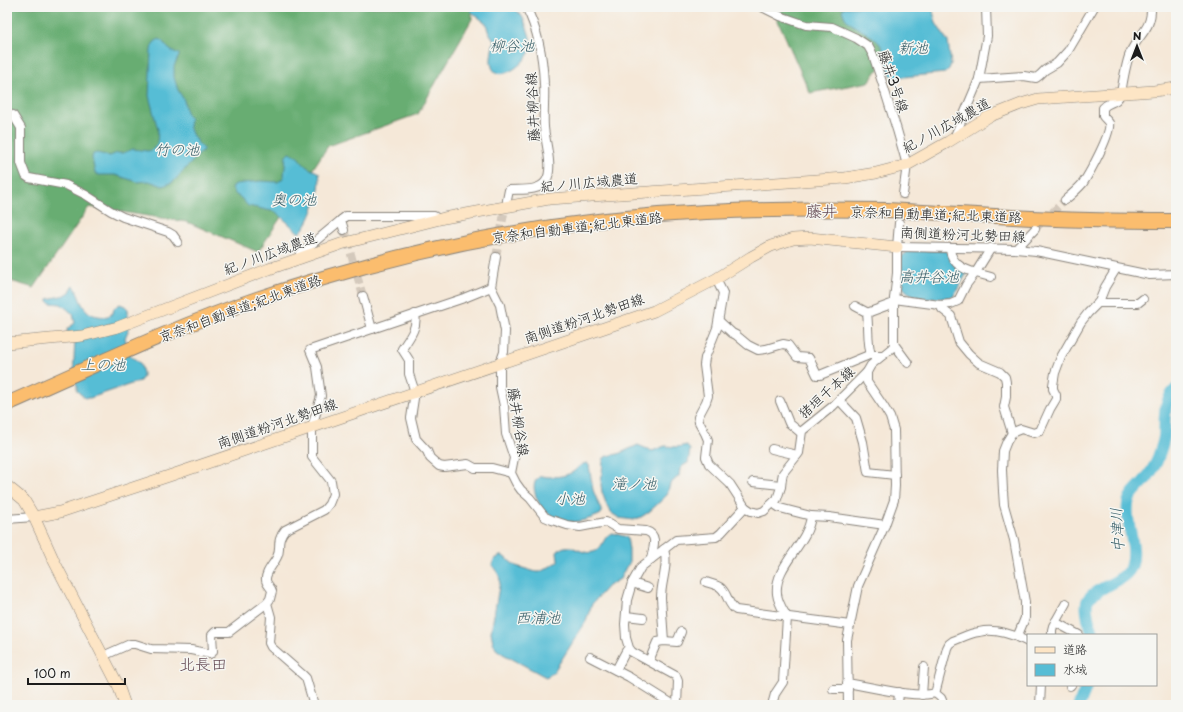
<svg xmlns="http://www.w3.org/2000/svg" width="1183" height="712" viewBox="0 0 1183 712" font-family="'Playpen Sans','Klee One',sans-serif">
<rect width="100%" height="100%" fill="#f6f6f2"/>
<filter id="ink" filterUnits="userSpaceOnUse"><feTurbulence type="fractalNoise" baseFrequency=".025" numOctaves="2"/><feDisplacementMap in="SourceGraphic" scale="8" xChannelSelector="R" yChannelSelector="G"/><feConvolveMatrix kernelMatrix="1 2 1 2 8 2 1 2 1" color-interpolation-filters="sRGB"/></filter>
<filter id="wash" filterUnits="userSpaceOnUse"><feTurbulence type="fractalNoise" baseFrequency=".012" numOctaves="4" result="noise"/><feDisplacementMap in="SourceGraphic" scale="16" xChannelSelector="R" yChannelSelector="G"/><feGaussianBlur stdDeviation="0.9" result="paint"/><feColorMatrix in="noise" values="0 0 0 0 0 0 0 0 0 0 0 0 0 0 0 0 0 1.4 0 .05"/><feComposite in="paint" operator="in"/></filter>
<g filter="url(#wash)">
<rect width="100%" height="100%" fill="#f5e8d8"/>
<g fill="#68ad72" stroke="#426447">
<path d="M7,7H472V19L418,114L328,146L258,252L187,222L89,207L34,288L7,280Z"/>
<path d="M772,7H922L869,82L810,93Z"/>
</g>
<g fill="#57bdd5" stroke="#3a6c78">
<path d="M469,7H510C521,12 523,17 527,28C529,33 531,40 531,46C531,60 499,86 492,67C489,59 493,48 494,40L488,31L486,23L475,15L469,9Z"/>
<path d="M844,7H932L936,23L948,42L951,64L949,69L945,73L893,78C885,68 887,53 879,43C870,32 855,30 846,19C844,17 843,13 842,10Z"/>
<path d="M160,39C164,42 165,46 169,49C172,52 176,52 179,54V56L174,66V77L178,90L184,100L186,112L190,119L189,126L192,134L197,142L204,149L173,182L163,186L149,181L138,182L115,175H99L95,173L92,158L93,154L97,153L110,156L117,153H123L133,149L148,151L153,149L157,144L158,130L149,96L151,50C152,44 154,41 160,39Z"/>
<path d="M289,153C298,153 300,162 307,167C311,170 315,170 319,173C320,178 320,184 319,189C317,200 309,226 299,233L276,212L248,206L241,198L235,194L232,189L234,185L236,184L260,181L278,182L282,179L284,176L286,156Z"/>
<path d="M908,250L947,251L967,273L953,297C940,298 922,302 911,294C906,292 903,287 899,283L900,257L905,254Z"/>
<path d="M74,286C77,289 77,293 79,297C82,306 88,315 98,316C104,317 108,317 113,313L114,308L120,304L125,306L128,309V331L125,338L131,356L140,363L143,373V377L140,381L90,398H85L77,391V385L73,380L75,339L68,335L67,329L75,323L73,314L61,304L50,303L48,301V299L65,295L70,292L72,288Z"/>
<path d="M638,445L652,451L655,450L665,446L677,447L687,445L690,450L688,463L684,465L680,469L679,476L670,484L667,495L649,512L641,517L633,520L619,518L610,512L607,506L602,492L601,485L603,461L604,458L607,456L618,454Z"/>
<path d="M587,463L589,465L593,490L601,510V514C592,519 569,525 560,521C554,518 550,513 543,511C538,501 527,483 541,476C551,478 564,477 573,472C578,468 580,464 587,463Z"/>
<path d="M613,533L627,537L629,550V564L626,567L620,579L608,586L592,604L585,623L553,673L546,677L542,675L503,654L496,649L493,642L491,632L500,581L499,575L492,565L493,562L495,559L500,556H503L516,566L536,572H540L558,562V559L557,552C559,550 562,547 565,547C574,545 582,555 593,552C604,550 602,535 613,533Z"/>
</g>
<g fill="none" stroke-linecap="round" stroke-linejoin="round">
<g stroke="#57bdd5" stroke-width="12">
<path d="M1093,635C1090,625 1085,612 1087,602C1090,588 1128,583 1132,564C1137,545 1125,523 1128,504C1129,494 1141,486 1146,479C1150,474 1154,467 1157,461C1159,453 1163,445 1164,437C1166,418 1161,404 1176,389"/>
<path d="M1079,705L1087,685"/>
</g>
</g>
</g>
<g filter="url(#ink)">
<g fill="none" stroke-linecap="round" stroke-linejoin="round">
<g stroke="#d4c9bc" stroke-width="8" stroke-dasharray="8 4" stroke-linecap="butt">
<path d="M899,223L903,194"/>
<path d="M1035,229L1065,200"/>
<path d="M344,230L363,296"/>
<path d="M496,257L506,203"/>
</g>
<defs>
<g id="street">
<path d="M762,7L780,16L806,25L832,27L856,38L868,46L873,55L882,82L897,130L907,165L903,194"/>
<path d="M979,79L1024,76L1036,78L1040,75L1045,70L1057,63L1068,51L1094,7"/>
<path d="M7,114L13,115L21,128V163L26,176L29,178L66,185L86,195L111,211L123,217L168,232L173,235L178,242"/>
<path d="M954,138L979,79L987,36L986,7"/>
<path d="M507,200L509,190C520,189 539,192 546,181C554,168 545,142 544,127C543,113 545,98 544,84C543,58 538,30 526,7"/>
<path d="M1065,200C1071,195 1078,189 1083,183C1089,174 1112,133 1109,123C1108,121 1104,118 1103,116V108C1110,100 1116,105 1121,93C1123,82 1126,61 1131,51C1139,34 1152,29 1151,7"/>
<path d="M344,230L341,220L346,216H434L438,219"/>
<path d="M897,247L1016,249L1036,251L1150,275L1176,274"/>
<path d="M950,248C951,269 973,272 991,277"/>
<path d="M1016,249L1035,229"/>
<path d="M496,257L491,287L500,305L505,331L504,352L500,363V387L504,406L506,434L514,458L511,473L516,483L521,490L530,498L545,517L552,520L567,525L580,527L606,522L618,529L646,531C659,535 653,548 651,559"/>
<path d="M299,258L300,254L341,220"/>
<path d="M716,279L723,293L717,328L705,358L704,365L708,396L706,402L698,417L699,422L705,433L708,440L706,457L709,464L730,484L745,507"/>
<path d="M363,296L372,329L464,298L491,287"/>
<path d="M894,299L940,305L951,304L958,301L966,285L976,272L991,248"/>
<path d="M1098,303H1138L1143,299"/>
<path d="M940,305L942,309L951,316L959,342L969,354L979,363L1000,372L1005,377L1006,382V397L1004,407L1012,433"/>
<path d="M855,306L868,313"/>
<path d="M415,314C418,328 409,338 402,349L409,360V374L415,392L411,418L416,439L427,451L430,458L439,466L444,467L468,464L475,468H492L511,473"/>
<path d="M719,321L732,333L736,335L748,345L758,350L766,349L783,344L788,345L797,357L809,358L817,375H820L869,355H883"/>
<path d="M894,344L908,363"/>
<path d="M871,355C867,341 869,327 867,313L894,303"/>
<path d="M839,400L856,418L863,442L868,472L895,475"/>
<path d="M780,401L789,423L801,433"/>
<path d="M772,449L797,455"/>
<path d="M753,482L781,485"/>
<path d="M811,516L829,517L885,525"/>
<path d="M7,519L34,517"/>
<path d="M706,582C711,584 718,585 721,588C728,594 728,606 736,610L850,625"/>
<path d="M632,583L648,588"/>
<path d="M626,616L643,618"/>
<path d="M1055,622L1079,635"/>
<path d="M1052,635V630L1053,626L1066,603"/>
<path d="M1019,638L1018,635L1025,618V602L1014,540L1004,505L1003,491L1002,470L1003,451L1007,441L1012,433L1016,431L1021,429L1034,433L1040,431L1050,409L1056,399V395L1053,389V385L1055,373L1061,357L1081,322L1088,313L1099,302L1105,287L1116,269"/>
<path d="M664,641C663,627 662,613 661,598C661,581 669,566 664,549"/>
<path d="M103,656L130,644H135L151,649L191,650L210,654L212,653L213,651L212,635L215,632H229L267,603"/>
<path d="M590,657L629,677L674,705"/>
<path d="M649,661L657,642L664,641L677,642L681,632"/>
<path d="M616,670L626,651"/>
<path d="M847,683C867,686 918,699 935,693L936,690L947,648L949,644L953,641C961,638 970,633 979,632C995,628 1015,635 1028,642"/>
<path d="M1070,686L1071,685"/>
<path d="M833,689H848"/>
<path d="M935,693L941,698L944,705"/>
<path d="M922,695L924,667"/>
<path d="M314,705L306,678L303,675L271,647L269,643L271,617L267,603L270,599L272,591C271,587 266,584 266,580C265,572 274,564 277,557C282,548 275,542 285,530L324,510L329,504L333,494L331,481L312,457V427L321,396L317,367L310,350L372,329"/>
<path d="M677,705L678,681L676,676L632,652L629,648L626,638L625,624L627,600L632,583L641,567L676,540L716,537L721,533L745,507L751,511L758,513L764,511L777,499L781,487L782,478L783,473L799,453L802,431L833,406L867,372"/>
<path d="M772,705L775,694L783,682L787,617C783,610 778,603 777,594C774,565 808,545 811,516L780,508L777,506L774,502"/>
<path d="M848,705L847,640L858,586L885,525L894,500L895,486L894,430L890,417L884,407L867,382V372L871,365L893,347L894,344V299L897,273V247L899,223"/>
<path d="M898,705L899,692"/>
<path d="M1040,705L1041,685"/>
</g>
<g id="secondary">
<path d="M7,343L82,336L118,327L269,269L341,244L444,218L549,199L845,178L876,173L907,165L948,142L988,117L1021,104L1038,99L1154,91L1176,88"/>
<path d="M7,486L24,500L34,517L54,561L118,685L125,705"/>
<path d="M34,517L60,512L169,476L654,311L716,279L751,257L771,246L793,239L810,238L897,247"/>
</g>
<path id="highway" d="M7,404C89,368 172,328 257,299C402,250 553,219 706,212C766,209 826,209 887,210C929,212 971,215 1013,217C1067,220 1122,221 1176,221"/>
</defs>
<use href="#street" stroke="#88827a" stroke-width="10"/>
<use href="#secondary" stroke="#88827a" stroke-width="12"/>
<use href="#highway" stroke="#88827a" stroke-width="16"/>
<use href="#street" stroke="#fff" stroke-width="8"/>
<use href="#secondary" stroke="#fde5c5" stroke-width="11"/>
<use href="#highway" stroke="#fbbd6e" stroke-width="14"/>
</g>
</g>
<g text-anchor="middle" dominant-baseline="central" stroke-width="3" stroke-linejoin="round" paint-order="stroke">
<g font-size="14" fill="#1c1c1c" stroke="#f6f6f2">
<text transform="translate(894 81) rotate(71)">藤井3号線</text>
<text transform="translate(532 107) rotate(-93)">藤井柳谷線</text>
<text transform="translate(946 125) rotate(-29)">紀ノ川広域農道</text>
<text transform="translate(589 182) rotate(-5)">紀ノ川広域農道</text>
<text transform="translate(936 214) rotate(2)">京奈和自動車道;紀北東道路</text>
<text transform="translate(577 227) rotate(-7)">京奈和自動車道;紀北東道路</text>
<text transform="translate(963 234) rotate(2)">南側道粉河北勢田線</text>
<text transform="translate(270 253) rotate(-20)">紀ノ川広域農道</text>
<text transform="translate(240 308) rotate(-20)">京奈和自動車道;紀北東道路</text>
<text transform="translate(584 318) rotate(-19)">南側道粉河北勢田線</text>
<text transform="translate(826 392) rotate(-42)">猪垣千本線</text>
<text transform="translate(519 422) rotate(81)">藤井柳谷線</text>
<text transform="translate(277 423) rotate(-19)">南側道粉河北勢田線</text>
</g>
<g font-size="15" font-style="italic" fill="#345c66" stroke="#f6f6f2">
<text x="512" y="44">柳谷池</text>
<text x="913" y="46">新池</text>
<text x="177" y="148">竹の池</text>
<text x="294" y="198">奥の池</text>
<text x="929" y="275">高井谷池</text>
<text x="103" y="363">上の池</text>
<text x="634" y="482">滝ノ池</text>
<text x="570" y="497">小池</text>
<text transform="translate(1116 530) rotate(-93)">中津川</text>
<text x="538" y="616">西浦池</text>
</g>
<g font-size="16" fill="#634852" stroke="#f6f6f2">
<text x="822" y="210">藤井</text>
<text x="203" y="663">北長田</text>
</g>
</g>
<rect width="1183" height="712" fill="none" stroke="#f6f6f2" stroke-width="24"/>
<rect x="1027" y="634" width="130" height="52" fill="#f6f6f2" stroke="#9f9f9c"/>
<rect x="1035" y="647" width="20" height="6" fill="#fde5c5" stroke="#9f9f9c"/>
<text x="1063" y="654" font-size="12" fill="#1c1c1c">道路</text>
<rect x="1035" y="664" width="20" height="12" fill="#57bdd5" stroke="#9f9f9c"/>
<text x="1063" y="674" font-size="12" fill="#1c1c1c">水域</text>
<g transform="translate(1137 46)" stroke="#f6f6f2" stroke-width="3" paint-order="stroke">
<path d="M0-3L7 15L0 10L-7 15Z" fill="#1c1c1c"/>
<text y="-6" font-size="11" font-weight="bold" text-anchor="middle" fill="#1c1c1c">N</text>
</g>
<path d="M28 678v6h97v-6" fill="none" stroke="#1c1c1c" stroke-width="2"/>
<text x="34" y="678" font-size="12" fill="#1c1c1c" stroke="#f6f6f2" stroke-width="3" paint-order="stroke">100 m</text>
</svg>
